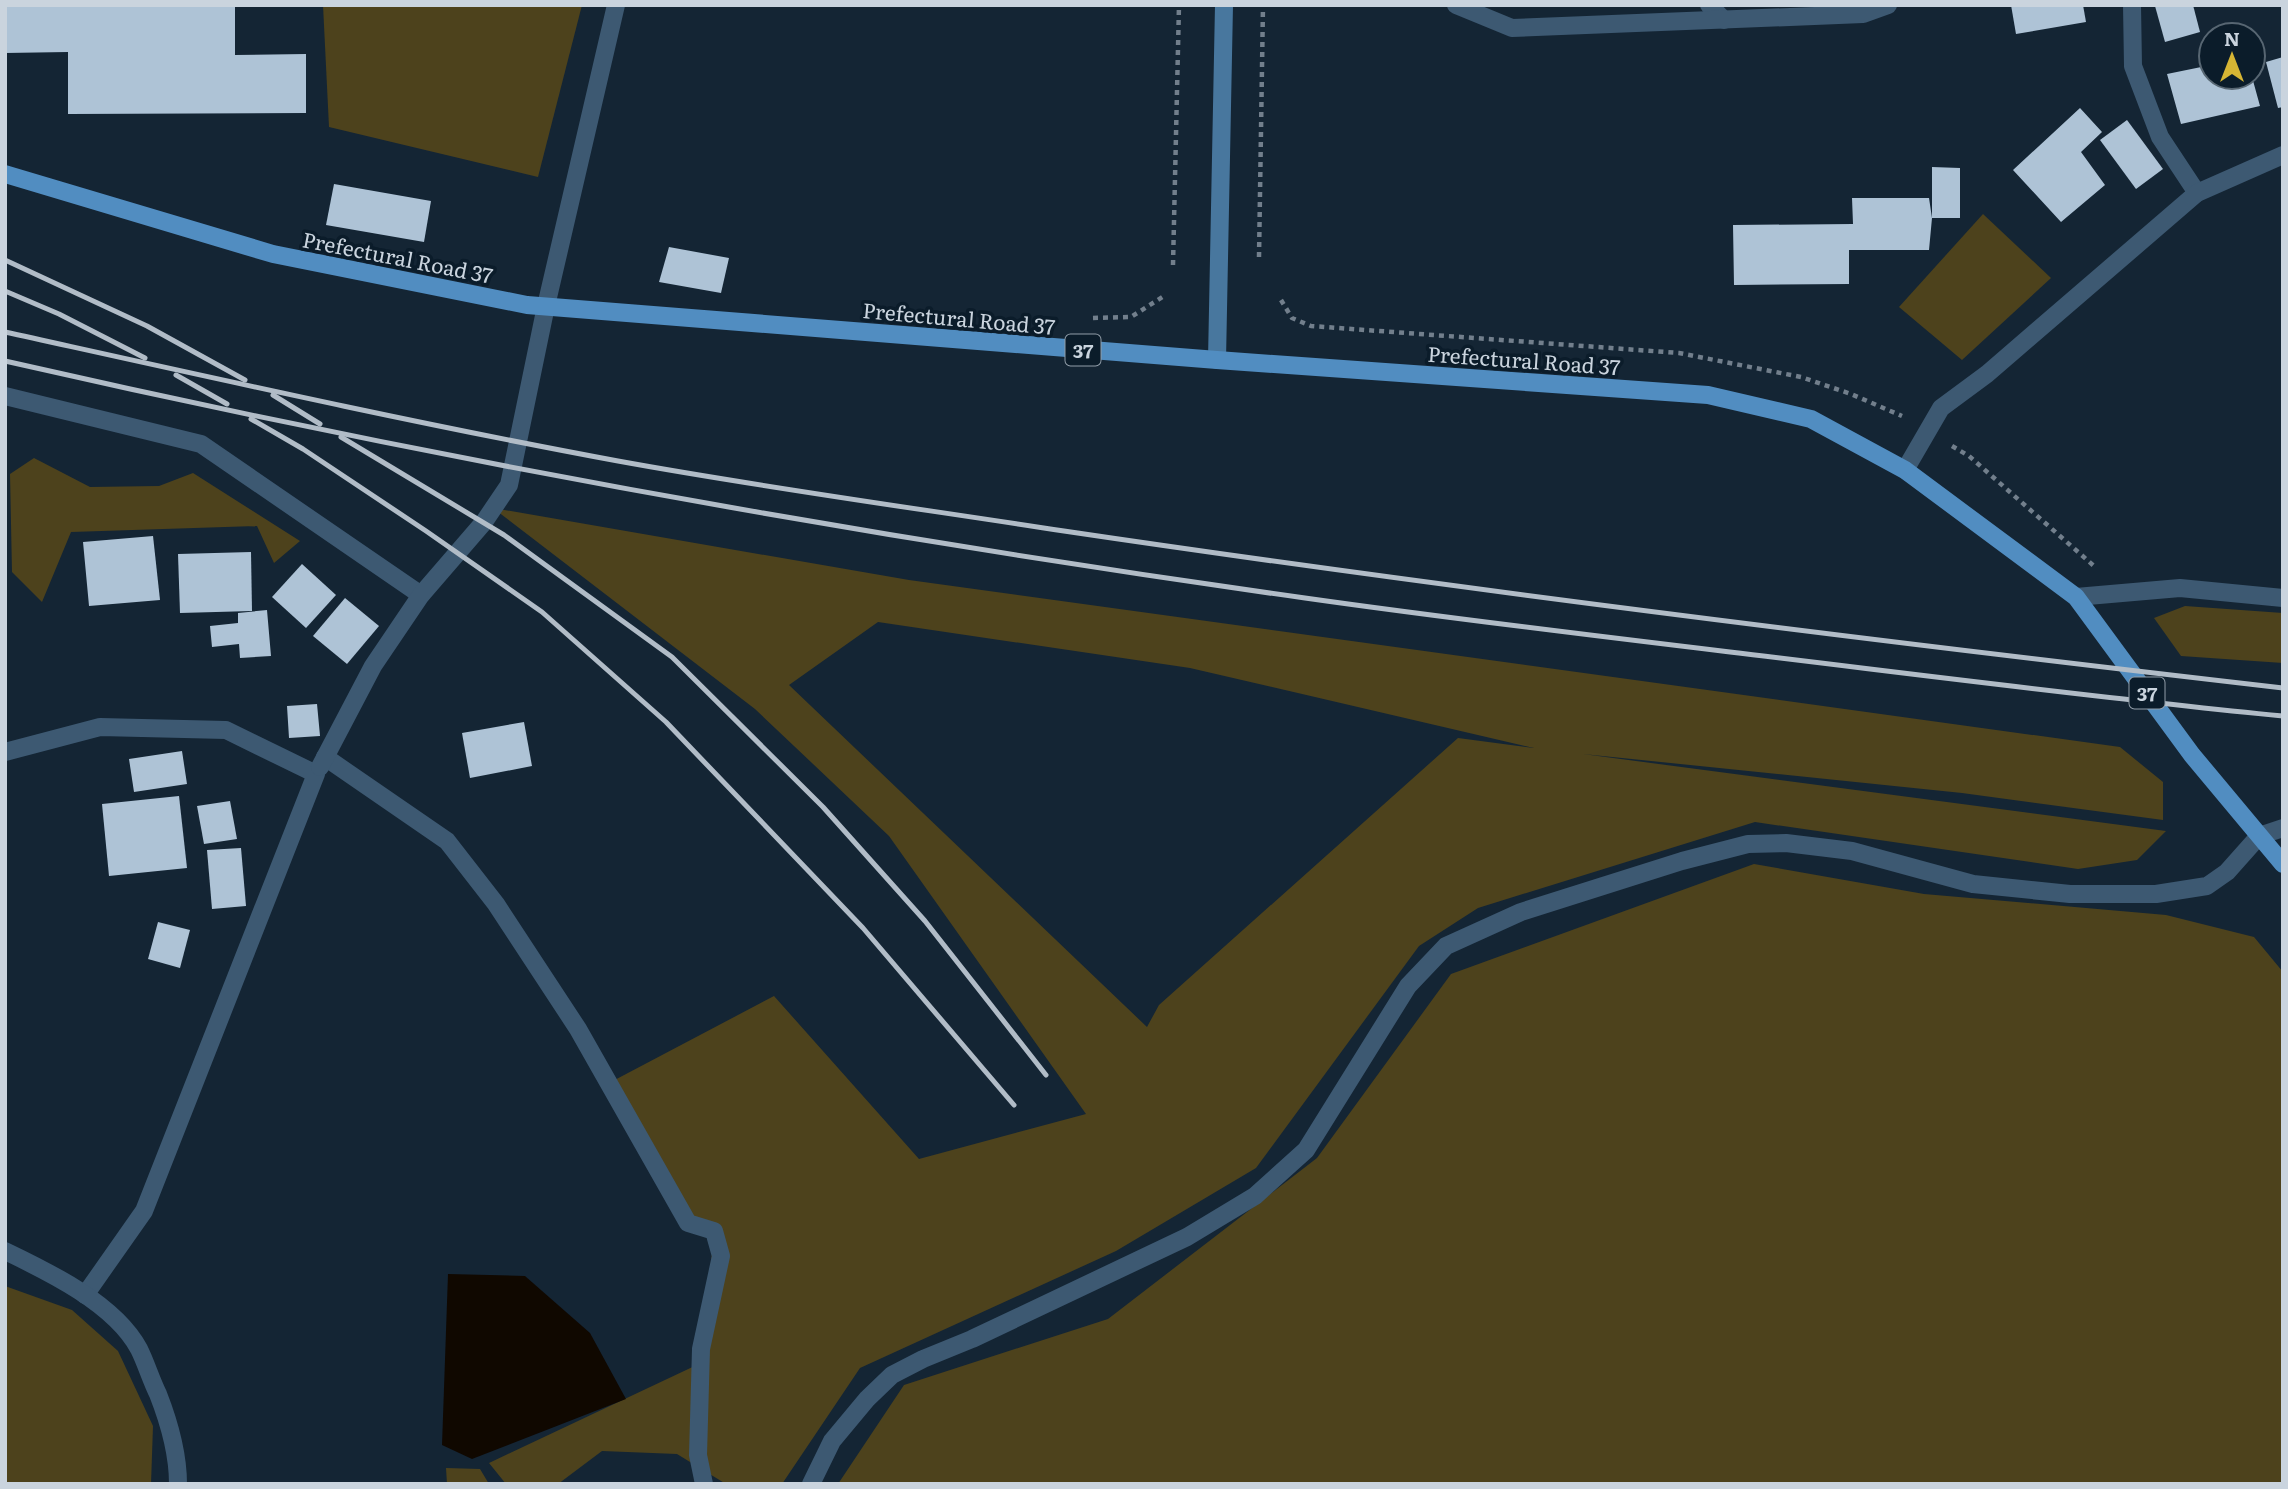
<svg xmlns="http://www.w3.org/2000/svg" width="2288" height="1489" viewBox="0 0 2288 1489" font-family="Literata,serif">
<rect width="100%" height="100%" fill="#142534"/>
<g fill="#4d421c" fill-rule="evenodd">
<path d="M323,5H582L538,177L329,127Z"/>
<path d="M1983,214L2051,278L1962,360L1899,307Z"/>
<path d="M34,458L90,487L159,486L193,473L300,541L274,563L257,526L71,532L42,602L12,572L10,474Z"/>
<path d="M493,508L909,580L2120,747L2163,782V820L1962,793L1583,754L2166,831L2137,860L2078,869L1755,822L1478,908L1419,946L1256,1168L1116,1251L860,1368L782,1484H726L677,1454L602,1451L558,1484H506L489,1463L701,1363L714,1232L676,1203L609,1083L774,996L919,1159L1086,1114L889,836L755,709ZM878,622L1190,668L1534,748L1458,738L1159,1005L1147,1027L789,685Z"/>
<path d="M2185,606L2283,613V663L2181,656L2154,618Z"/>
<path d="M1754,864L1924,894L2166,915L2254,937L2283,972V1484H838L904,1385L1108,1319L1317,1158L1451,974Z"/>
<path d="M5,1286L72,1310L118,1351L153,1426L151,1484H5Z"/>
<path d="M446,1468L480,1469L489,1484H447Z"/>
</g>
<path fill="#100800" d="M448,1274L525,1276L590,1333L626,1399L472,1459L442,1445Z"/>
<g fill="#aec3d6">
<path d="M5,5H235V55L306,54V113L68,114V52L5,53Z"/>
<path d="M2011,5H2083L2086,22L2016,34Z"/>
<path d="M2159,5H2193L2200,32L2165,42L2155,6Z"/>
<path d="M2283,57V107L2278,108L2266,62Z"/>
<path d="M2211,65V77H2252L2260,106L2181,124L2167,74Z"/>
<path d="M2080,108L2102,132L2081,152L2105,185L2061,222L2013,170Z"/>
<path d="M2127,120L2163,169L2136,189L2100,140Z"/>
<path d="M1932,167L1960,168V218H1932L1929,250H1849V284L1734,285L1733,225L1853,224L1852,198H1929L1932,218Z"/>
<path d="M334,184L431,201L424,242L326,225Z"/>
<path d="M669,247L729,258L721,293L659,282Z"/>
<path d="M153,536L160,600L89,606L83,542Z"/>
<path d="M251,552L252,611L180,613L178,554Z"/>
<path d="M302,564L336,595L306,628L272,597Z"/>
<path d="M345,598L379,626L347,664L313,636Z"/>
<path d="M267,610L271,656L240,658L239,644L212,647L210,626L238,623V613Z"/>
<path d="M317,704L320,736L289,738L287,706Z"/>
<path d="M524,722L532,766L470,778L462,733Z"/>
<path d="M182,751L187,784L134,792L129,759Z"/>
<path d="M179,796L187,868L109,876L102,804Z"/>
<path d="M230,801L237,839L204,844L197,806Z"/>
<path d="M241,848L246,906L212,909L207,850Z"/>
<path d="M158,922L190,930L180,968L148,959Z"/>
</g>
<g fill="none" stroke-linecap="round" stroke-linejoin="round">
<g stroke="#727f8c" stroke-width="4.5" stroke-dasharray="5 5" stroke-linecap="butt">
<path d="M1259,257L1263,5"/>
<path d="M1173,265L1179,5"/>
<path d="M1281,300L1292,318L1311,326L1679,353L1801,377L1851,394L1902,416"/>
<path d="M1093,318L1131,317L1164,296"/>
<path d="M1952,446L1969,456L2094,566"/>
</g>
<path stroke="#3d5972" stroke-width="18" d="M1709,5L1724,20"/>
<g stroke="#3d5972" stroke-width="18">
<path d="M1456,5L1512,28L1863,14L1888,5"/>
<path d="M2132,5L2133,66L2160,137L2197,193"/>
<path d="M5,396L201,444L421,595"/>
<path d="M1905,470L1941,408L1987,374L2197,193L2283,155"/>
<path d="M2076,597L2180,588L2283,598"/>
<path d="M5,752L100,727L226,730L316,774L144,1211L85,1295"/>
<path d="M325,757L447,841L496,904L578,1029L688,1223L714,1231L721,1256L701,1349L698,1455L704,1484"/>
<path d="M320,767L373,666L421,595L484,522L509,485L546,306L616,5"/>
<path d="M5,1251C49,1272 115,1304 139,1349C146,1363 151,1380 158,1394C169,1422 178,1454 178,1484"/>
<path d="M811,1484L832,1441L867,1399L892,1375L923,1359L972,1339L1187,1237L1255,1196L1306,1150L1408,986L1446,946L1521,912L1682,861L1748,844L1786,843L1852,851L1973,884L2070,894H2156L2207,886L2227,872L2259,836L2283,828"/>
</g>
<path stroke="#48779e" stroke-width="18" d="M1217,360L1224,5"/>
<path stroke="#518dc1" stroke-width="18" d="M5,174L273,254L527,305L1217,360L1708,395L1811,419L1905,470L2076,597L2192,755L2283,864"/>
<g stroke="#b1bcc7" stroke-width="5">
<path d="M5,260L147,326L245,380"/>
<path d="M5,291L59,314L145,358"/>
<path d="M5,332C209,377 413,423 618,461C766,488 915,508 1064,531C1469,591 1876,641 2283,688"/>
<path d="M5,361C434,459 869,537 1305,598C1446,618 1588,635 1730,652C1914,674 2098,698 2283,716"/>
<path d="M176,375L227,404"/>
<path d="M273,395L320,424"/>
<path d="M251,419L303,449L426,531L542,612L666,722L863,928L1014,1105"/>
<path d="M341,437L504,535L672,657L823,807L925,921L1046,1075"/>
</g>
</g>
<g text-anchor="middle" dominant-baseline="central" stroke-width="7" stroke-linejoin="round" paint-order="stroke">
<g fill="#0b1c2a" stroke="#919da8" stroke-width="2">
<rect x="1065.5" y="334.5" width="35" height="31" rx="5"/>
<rect x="2129.5" y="677.5" width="35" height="31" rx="5"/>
</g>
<g font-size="19" font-weight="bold" fill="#cad4de">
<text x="1083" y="350">37</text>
<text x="2147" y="693">37</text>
</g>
<g font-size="21" fill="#cad4de" stroke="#0b1c2a">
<text transform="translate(398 256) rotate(11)">Prefectural Road 37</text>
<text transform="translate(959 317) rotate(5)">Prefectural Road 37</text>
<text transform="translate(1524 359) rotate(4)">Prefectural Road 37</text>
</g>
</g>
<rect width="2288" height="1489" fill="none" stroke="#cad4de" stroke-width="14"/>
<g transform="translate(2232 56)"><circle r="33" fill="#0b1c2a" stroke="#576672" stroke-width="2"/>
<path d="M0-5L12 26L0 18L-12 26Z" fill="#d6b534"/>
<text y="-10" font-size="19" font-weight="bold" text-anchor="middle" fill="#cad4de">N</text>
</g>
</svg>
